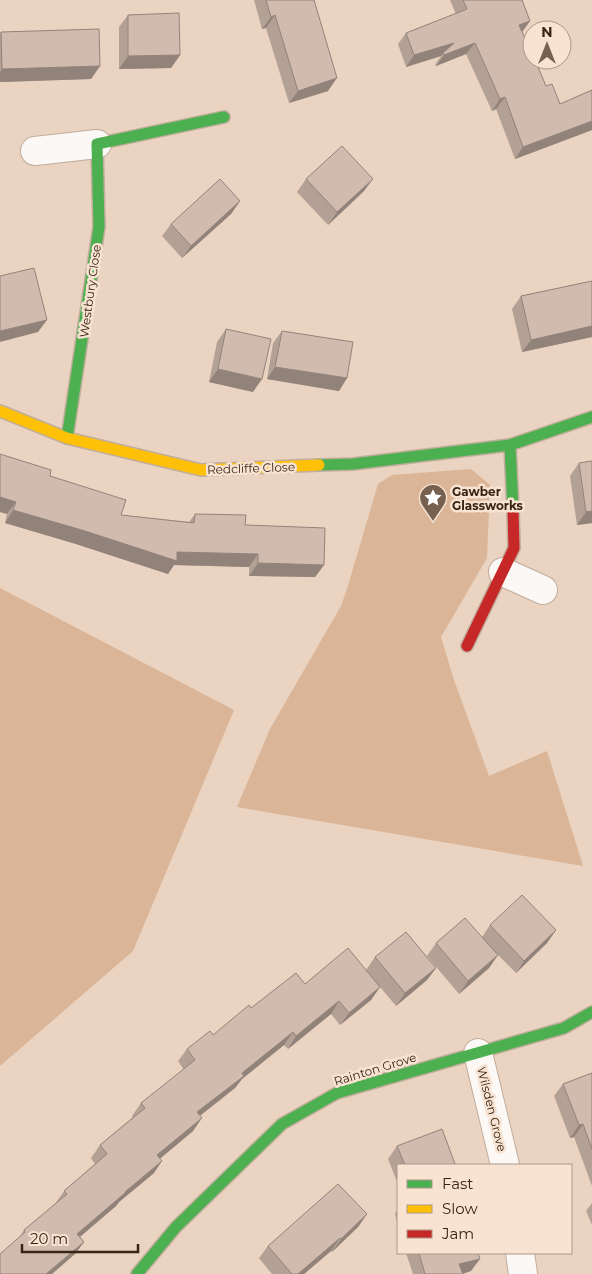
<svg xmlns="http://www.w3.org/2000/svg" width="592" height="1274" viewBox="0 0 592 1274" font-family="Montserrat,sans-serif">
<rect width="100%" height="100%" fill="#ead3c0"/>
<g fill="#dab597">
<path d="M471,469L490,485L487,558L441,637L454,680L489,776L547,751L583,866L237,807L270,729L341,606L347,589L378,484L392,475Z"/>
<path d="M0,588L234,710L133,951L0,1066Z"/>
</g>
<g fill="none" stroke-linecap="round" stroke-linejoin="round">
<defs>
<g id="street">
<path d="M35,151L97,144"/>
<path d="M503,572L543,590"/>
<path d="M478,1053L505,1165"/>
<path d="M520,1253L523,1274"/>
</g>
<g id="fast">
<path d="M67,438L99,227L97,144L224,117"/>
<path d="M510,445L513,510"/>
<path d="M319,465L353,464L510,445L592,417"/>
<path d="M137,1274L176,1227L282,1124L337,1093L564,1028L592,1012"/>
</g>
<path id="slow" d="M0,411L67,438L201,470L319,465"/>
<path id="jam" d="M467,646L514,548L513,510"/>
</defs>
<use href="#street" stroke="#c1ad9c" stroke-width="30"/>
<use href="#fast" stroke="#c1ad9c" stroke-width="14"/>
<use href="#slow" stroke="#c1ad9c" stroke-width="14"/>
<use href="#jam" stroke="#c1ad9c" stroke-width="14"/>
<use href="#street" stroke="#fcf8f6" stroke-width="28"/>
<use href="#fast" stroke="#4caf50" stroke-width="11"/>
<use href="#slow" stroke="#ffc107" stroke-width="11"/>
<use href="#jam" stroke="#c62828" stroke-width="11"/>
</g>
<g fill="#b4a196">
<path d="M254,0H314L328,91L289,103L266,28L262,29Z"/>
<path d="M450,0H522L530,21L522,32L546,86L560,104L592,90V130L515,159L496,109L492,111L466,54L436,66L435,65L441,56L406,67L398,44L406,33L456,14Z"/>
<path d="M128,15L180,55L171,68L119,69V27Z"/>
<path d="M1,32L100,66L91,79L0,82V33Z"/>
<path d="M306,179L364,191L328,225L297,192Z"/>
<path d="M240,201L231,214L182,258L162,236L171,224Z"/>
<path d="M592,281V337L522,352L512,309L521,296Z"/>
<path d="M226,329L253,392L209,382L217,342Z"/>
<path d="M282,331L347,378L339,391L267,379L273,343Z"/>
<path d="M0,454L50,476L121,515L189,522L195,514L245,525L324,565L315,577L249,576V567L174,565L168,574L76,544L5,523L7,514L0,512Z"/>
<path d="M579,463L592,523L577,525L570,476Z"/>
<path d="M490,925L556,930L547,943L516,973L490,947L498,955L489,968L459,994L427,956L436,943L482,937Z"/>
<path d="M375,957L436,968L427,980L396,1006L380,987L371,1000L340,1025L331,1014L288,1049L284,1045L242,1079L235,1088L200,1116L193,1131L160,1158L154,1173L119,1202L116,1206L80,1237L84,1242L75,1254L19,1238L24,1230L55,1204L64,1191L95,1164L91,1158L100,1145L133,1117L132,1116L141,1103L184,1070L178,1061L187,1049L213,1035L251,1008L305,984L366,970Z"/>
<path d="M592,1073V1186L574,1137L570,1138L554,1096L563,1084Z"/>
<path d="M397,1146L455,1165H398V1184L388,1159Z"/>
<path d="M592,1203V1225L586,1211Z"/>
<path d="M398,1209V1225L395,1214Z"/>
<path d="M367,1214L358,1227L332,1252L331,1251L304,1274H272L259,1258L268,1246Z"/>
<path d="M406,1253H478L471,1271L463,1274H413Z"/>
</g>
<g fill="#92837a">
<path d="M275,15L266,28L262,29L271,17Z"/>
<path d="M530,21L522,32L519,25Z"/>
<path d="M454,43H475L466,54L436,66L444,55L443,53L441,56L406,67L414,55Z"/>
<path d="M180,55L171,68L119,69L128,56Z"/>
<path d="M100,66L91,79L0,82V72L2,69Z"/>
<path d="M337,78L328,91L289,103L298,91Z"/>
<path d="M505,97L496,109L492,111L500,99Z"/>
<path d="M592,121V130L515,159L523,147Z"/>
<path d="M373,179L364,191L328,225L337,212Z"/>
<path d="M240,201L231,214L182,258L191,246Z"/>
<path d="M47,320L38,332L0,342V331Z"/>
<path d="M592,326V337L522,352L531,340Z"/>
<path d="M275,367L347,378L339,391L267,379Z"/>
<path d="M218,369L262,379L253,392L209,382Z"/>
<path d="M0,497L16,502L7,514L0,512Z"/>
<path d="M13,510L177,552L258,554L249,567L174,565L168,574L76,544L5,523Z"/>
<path d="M592,511V523L577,525L586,512Z"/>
<path d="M258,563L324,565L315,577L249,576Z"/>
<path d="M556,930L547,943L516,973L524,961Z"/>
<path d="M498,955L489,968L459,994L468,981Z"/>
<path d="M436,968L427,980L396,1006L405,993Z"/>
<path d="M380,987L371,1000L340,1025L349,1013Z"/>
<path d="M339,1001L331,1014L288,1049L296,1036Z"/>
<path d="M293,1032L284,1045L242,1079L235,1088L188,1125L197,1112L242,1073Z"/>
<path d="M202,1118L193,1131L149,1168L157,1155Z"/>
<path d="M583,1124L574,1137L570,1138L579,1125Z"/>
<path d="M162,1161L154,1173L119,1202L116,1206L68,1247L77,1234L125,1192Z"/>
<path d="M367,1214L358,1227L332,1252L341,1239Z"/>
<path d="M340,1238L331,1251L304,1274H298Z"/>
<path d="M84,1242L75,1254L52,1274H46Z"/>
<path d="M480,1259L471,1271L461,1274L459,1264Z"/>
</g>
<g fill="#d1bbae" stroke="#92837a">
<path d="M266,0H314L337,78L298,91L275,15L271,17Z"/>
<path d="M463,0H522L530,21L519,25L532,54V60H535L546,86L552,84L560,104L592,90V121L523,147L505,97L500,99L475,43L444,55L443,53L454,43L414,55L406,33L467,9Z"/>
<path d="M179,13L180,55L128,56V15Z"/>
<path d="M99,29L100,66L2,69L1,32Z"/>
<path d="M342,146L373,179L337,212L306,179Z"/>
<path d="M220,179L240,201L191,246L171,224Z"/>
<path d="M34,268L47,320L0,331V276Z"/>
<path d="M592,281V326L531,340L521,296Z"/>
<path d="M226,329L271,339L262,379L218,369Z"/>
<path d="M282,331L353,342L347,378L275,367Z"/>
<path d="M0,454L51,470L50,476L126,500L121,515L194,523L195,514L246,515L245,525L325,528L324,565L258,563V554L177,552V561L85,531L13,510L16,502L0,497Z"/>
<path d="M592,461V511L586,512L579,463Z"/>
<path d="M522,895L556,930L524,961L490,925Z"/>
<path d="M465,918L498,955L468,981L436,943Z"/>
<path d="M406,932L436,968L405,993L375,957Z"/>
<path d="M348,948L380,987L349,1013L339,1001L296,1036L293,1032L242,1073L244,1076L197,1112L202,1118L157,1155L162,1161L125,1192V1193L77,1234L84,1242L46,1274H0V1254L25,1232L24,1230L67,1194L64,1191L107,1154L100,1145L145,1108L141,1103L195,1060L187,1049L210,1031L213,1035L249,1005L251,1008L296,973L305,984Z"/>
<path d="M592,1073V1149L583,1124L579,1125L563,1084Z"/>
<path d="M442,1129L455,1164L452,1165H405L397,1146Z"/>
<path d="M338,1184L367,1214L341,1239L340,1238L298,1274H292L268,1246Z"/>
<path d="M419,1253H478L480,1259L459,1264L463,1274H425Z"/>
</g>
<defs>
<symbol id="sight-pin" viewBox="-11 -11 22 30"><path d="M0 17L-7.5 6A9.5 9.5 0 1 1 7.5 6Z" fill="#766150" stroke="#f8e3d2"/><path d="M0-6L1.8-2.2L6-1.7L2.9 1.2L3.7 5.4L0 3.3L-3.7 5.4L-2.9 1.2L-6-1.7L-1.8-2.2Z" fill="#fff"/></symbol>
</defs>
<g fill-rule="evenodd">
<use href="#sight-pin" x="417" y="482" width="32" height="43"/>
</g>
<g text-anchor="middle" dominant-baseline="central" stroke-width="5" stroke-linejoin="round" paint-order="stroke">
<g font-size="12" fill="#382413" stroke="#f8e3d2">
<text transform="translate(90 291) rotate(-82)">Westbury Close</text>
<text transform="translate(251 468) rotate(-2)">Redcliffe Close</text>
<text transform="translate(375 1069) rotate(-17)">Rainton Grove</text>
<text transform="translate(492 1109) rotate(76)">Wilsden Grove</text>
</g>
<g font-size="12" font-weight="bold" fill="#382413" stroke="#f8e3d2" text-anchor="start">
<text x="452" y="491">Gawber<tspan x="452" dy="14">Glassworks</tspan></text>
</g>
</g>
<rect x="397" y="1164" width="175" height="90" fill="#f8e3d2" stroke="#ab9786"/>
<rect x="407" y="1180" width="25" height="8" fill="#4caf50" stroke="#ab9786"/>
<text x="442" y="1189" font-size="15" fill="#382413">Fast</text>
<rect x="407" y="1205" width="25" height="8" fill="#ffc107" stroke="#ab9786"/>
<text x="442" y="1214" font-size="15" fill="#382413">Slow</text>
<rect x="407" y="1230" width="25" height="8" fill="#c62828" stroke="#ab9786"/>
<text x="442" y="1239" font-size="15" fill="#382413">Jam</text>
<g transform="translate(547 45)"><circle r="24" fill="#f8e3d2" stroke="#ab9786"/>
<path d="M0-4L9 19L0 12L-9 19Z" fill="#766150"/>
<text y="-8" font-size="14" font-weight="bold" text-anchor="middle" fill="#382413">N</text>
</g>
<path d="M22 1244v8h116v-8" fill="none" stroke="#382413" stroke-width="2.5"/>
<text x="30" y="1244" font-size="15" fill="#382413" stroke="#f8e3d2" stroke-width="4" paint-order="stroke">20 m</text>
</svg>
